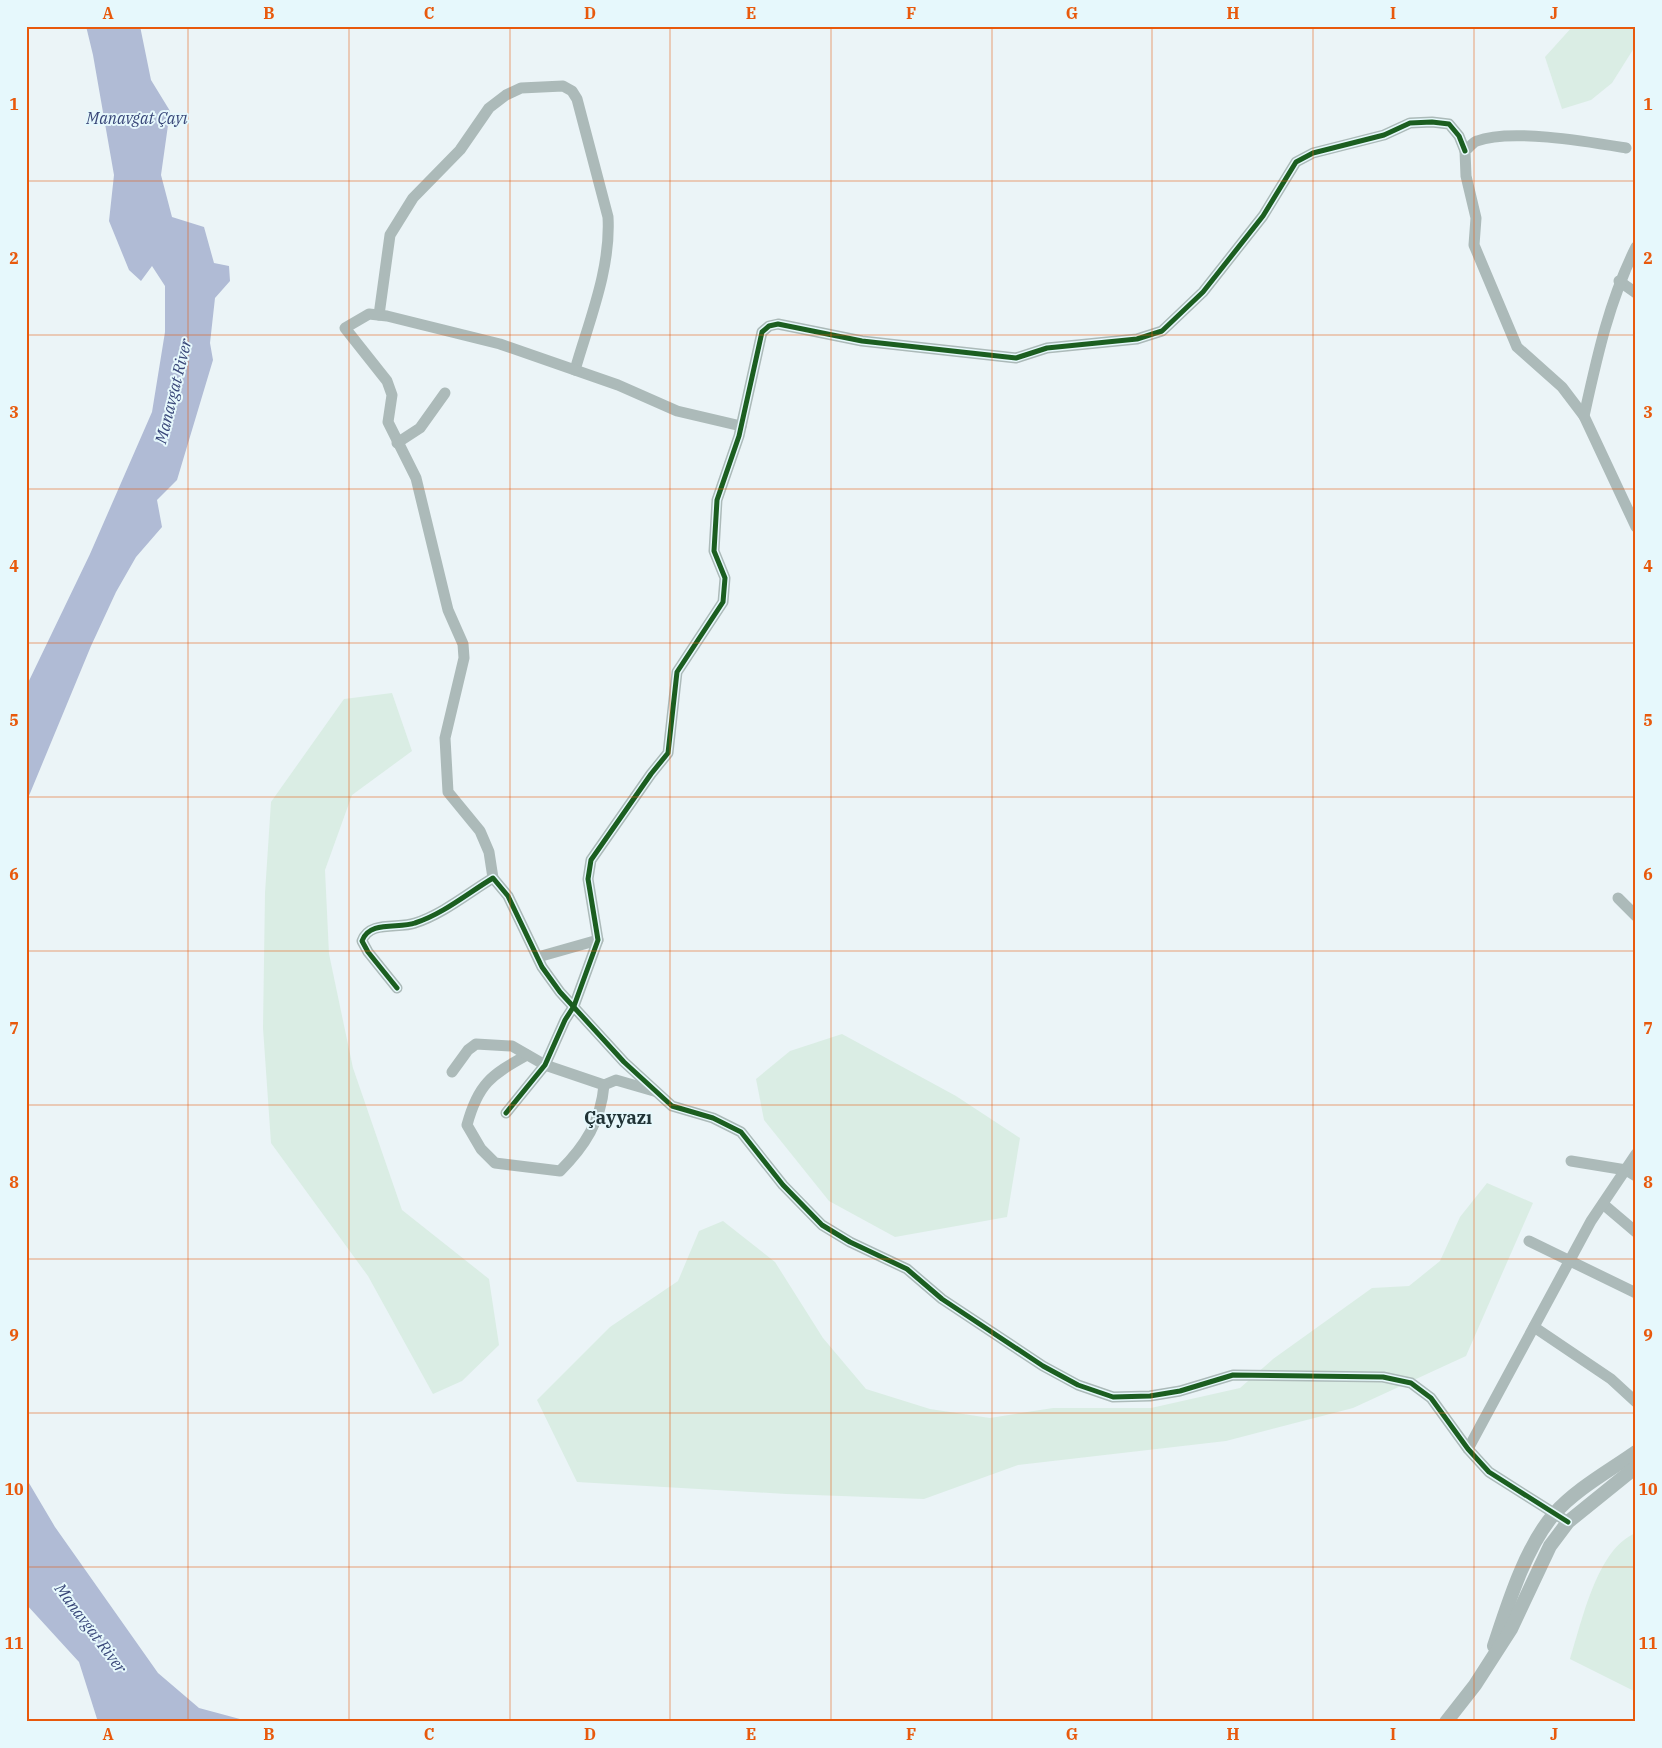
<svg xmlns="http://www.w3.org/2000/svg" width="1662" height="1748" viewBox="0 0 1662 1748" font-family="'IBM Plex Serif',serif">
<rect width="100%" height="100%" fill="#ebf4f7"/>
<g fill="#daede4">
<path d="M1573,26H1635L1634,48L1612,83L1591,100L1562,109L1545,57Z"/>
<path d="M392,693L412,751L352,795L325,870L329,954L353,1068L402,1210L489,1279L499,1345L462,1381L433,1394L368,1276L271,1143L263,1028L265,893L271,802L344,699Z"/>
<path d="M842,1034L956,1096L1020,1138L1007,1217L895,1237L829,1201L764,1120L756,1079L790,1051Z"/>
<path d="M1487,1183L1533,1203L1466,1356L1353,1408L1226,1441L1018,1465L924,1499L786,1494L577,1482L537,1400L610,1327L678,1281L699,1231L723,1221L775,1262L823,1338L866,1389L930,1409L990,1418L1053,1408H1151L1240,1388L1273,1359L1372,1288L1409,1286L1440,1261L1460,1217Z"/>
<path d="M1636,1533V1692L1570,1659C1582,1622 1597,1548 1636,1533Z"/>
</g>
<g fill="#b0bbd5">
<path d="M86,26H140L151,80L170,111L161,175L172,217L204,227L214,263L229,266L230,281L215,298L210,343L213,360L177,480L157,500L162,527L136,557L116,592L91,646L26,803V687L90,554L152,412L165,332V286L152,266L141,281L129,270L109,221L114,175L93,55Z"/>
<path d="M26,1478L55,1527L158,1673L199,1708L251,1722H98L79,1662L26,1604Z"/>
</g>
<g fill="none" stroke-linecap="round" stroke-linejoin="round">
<g stroke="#acbab9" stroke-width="11">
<path d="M1626,148C1590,142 1510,128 1477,141C1473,142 1469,148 1465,151L1466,176L1476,218L1474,245L1517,347L1562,387L1584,416L1636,527"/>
<path d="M1619,281L1636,293"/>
<path d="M379,315L390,235L413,198L460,150L489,108L506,95L521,88L563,86L572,91L577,99L608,217C611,269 589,321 575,370"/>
<path d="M1584,416C1597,357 1609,301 1636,247"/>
<path d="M397,443L420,428L445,393"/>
<path d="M493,878L489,852L480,831L448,792L445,738L464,658L463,644L448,610L416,478L388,422L392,395L387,381L345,328L369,314L387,316L500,344L618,385L677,411L741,426"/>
<path d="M1618,898L1636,916"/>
<path d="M538,957L598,940"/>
<path d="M397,988L368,952L362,941C369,920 399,929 415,923C443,914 468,893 493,878L508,896L542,967L560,992L624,1062L672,1106L713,1118L741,1132L783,1185L822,1225L850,1242L907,1269L942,1299L1043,1366L1078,1385L1113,1397L1150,1396L1180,1391L1233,1375L1383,1377L1411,1383L1431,1398L1468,1449L1489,1472L1568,1522"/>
<path d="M527,1055C491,1075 478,1084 467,1125L481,1149L495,1163L560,1171C585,1146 601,1121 604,1085"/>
<path d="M452,1072L468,1050L476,1044L512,1046L545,1065L604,1085L616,1080L654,1091"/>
<path d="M506,1113L545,1065L565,1020L574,1006L598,940L588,879L591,860L651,774L668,753L677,672L723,602L725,578L714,551L717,500L739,436L762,332L769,326L778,324L862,341L1016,358L1047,348L1137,339L1162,331L1203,292L1263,216L1296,162L1313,153L1384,135L1410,123L1432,122L1449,124L1459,136L1465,151"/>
<path d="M1571,1161L1626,1170L1636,1176"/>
<path d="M1603,1204L1636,1232"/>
<path d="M1529,1241L1636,1293"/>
<path d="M1534,1327L1611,1379L1636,1402"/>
<path d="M1468,1449L1591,1221L1636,1154"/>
</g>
<g stroke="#acbab9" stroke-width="14">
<path d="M1494,1646C1508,1604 1525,1548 1554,1514C1576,1489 1609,1471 1636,1452"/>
<path d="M1446,1722L1475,1685L1511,1629L1550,1546L1568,1522L1636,1467"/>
</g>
<defs>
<g id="cycleway">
<path d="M397,988L368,952L362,941C369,920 399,929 415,923C443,914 468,893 493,878L508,896L542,967L560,992L624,1062L672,1106L713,1118L741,1132L783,1185L822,1225L850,1242L907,1269L942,1299L1043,1366L1078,1385L1113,1397L1150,1396L1180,1391L1233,1375L1383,1377L1411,1383L1431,1398L1468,1449L1489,1472L1568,1522"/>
<path d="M506,1113L545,1065L565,1020L574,1006L598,940L588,879L591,860L651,774L668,753L677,672L723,602L725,578L714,551L717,500L739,436L762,332L769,326L778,324L862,341L1016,358L1047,348L1137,339L1162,331L1203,292L1263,216L1296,162L1313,153L1384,135L1410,123L1432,122L1449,124L1459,136L1465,151"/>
</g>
</defs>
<use href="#cycleway" stroke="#e6f8fc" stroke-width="8"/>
<use href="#cycleway" stroke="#1b5e20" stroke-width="5"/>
</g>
<path fill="none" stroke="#e8590c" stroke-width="1" stroke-opacity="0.55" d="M188,26V1722M349,26V1722M510,26V1722M670,26V1722M831,26V1722M992,26V1722M1152,26V1722M1313,26V1722M1474,26V1722M26,181H1636M26,335H1636M26,489H1636M26,643H1636M26,797H1636M26,951H1636M26,1105H1636M26,1259H1636M26,1413H1636M26,1567H1636"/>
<g text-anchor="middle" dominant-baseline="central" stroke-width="4" stroke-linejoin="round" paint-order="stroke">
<g font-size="16" font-style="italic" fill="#384678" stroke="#e6f8fc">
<text x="137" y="118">Manavgat Çayı</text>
<text transform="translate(173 391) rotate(-76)">Manavgat River</text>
<text transform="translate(91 1628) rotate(53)">Manavgat River</text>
</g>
<g font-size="18" font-weight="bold" fill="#213336" stroke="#e6f8fc">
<text x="618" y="1117">Çayyazı</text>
</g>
</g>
<rect width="1662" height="1748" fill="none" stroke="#e6f8fc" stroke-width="55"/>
<rect x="28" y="28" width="1606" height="1692" fill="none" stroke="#e8590c" stroke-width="2"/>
<g font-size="16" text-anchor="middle" font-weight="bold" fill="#e8590c">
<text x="108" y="19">A</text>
<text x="269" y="19">B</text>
<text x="429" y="19">C</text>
<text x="590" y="19">D</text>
<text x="751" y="19">E</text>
<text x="911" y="19">F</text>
<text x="1072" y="19">G</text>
<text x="1233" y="19">H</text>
<text x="1393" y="19">I</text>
<text x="1554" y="19">J</text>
<text x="14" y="110">1</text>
<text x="1648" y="110">1</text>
<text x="14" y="264">2</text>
<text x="1648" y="264">2</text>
<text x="14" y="418">3</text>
<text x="1648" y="418">3</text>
<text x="14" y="572">4</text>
<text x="1648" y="572">4</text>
<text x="14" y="726">5</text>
<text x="1648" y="726">5</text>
<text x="14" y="880">6</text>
<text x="1648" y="880">6</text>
<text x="14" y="1034">7</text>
<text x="1648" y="1034">7</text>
<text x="14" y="1188">8</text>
<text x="1648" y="1188">8</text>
<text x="14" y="1341">9</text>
<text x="1648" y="1341">9</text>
<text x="14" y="1495">10</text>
<text x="1648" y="1495">10</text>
<text x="14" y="1649">11</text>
<text x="1648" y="1649">11</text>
<text x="108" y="1740">A</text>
<text x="269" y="1740">B</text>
<text x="429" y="1740">C</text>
<text x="590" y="1740">D</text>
<text x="751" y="1740">E</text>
<text x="911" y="1740">F</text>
<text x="1072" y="1740">G</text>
<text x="1233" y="1740">H</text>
<text x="1393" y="1740">I</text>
<text x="1554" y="1740">J</text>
</g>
</svg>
